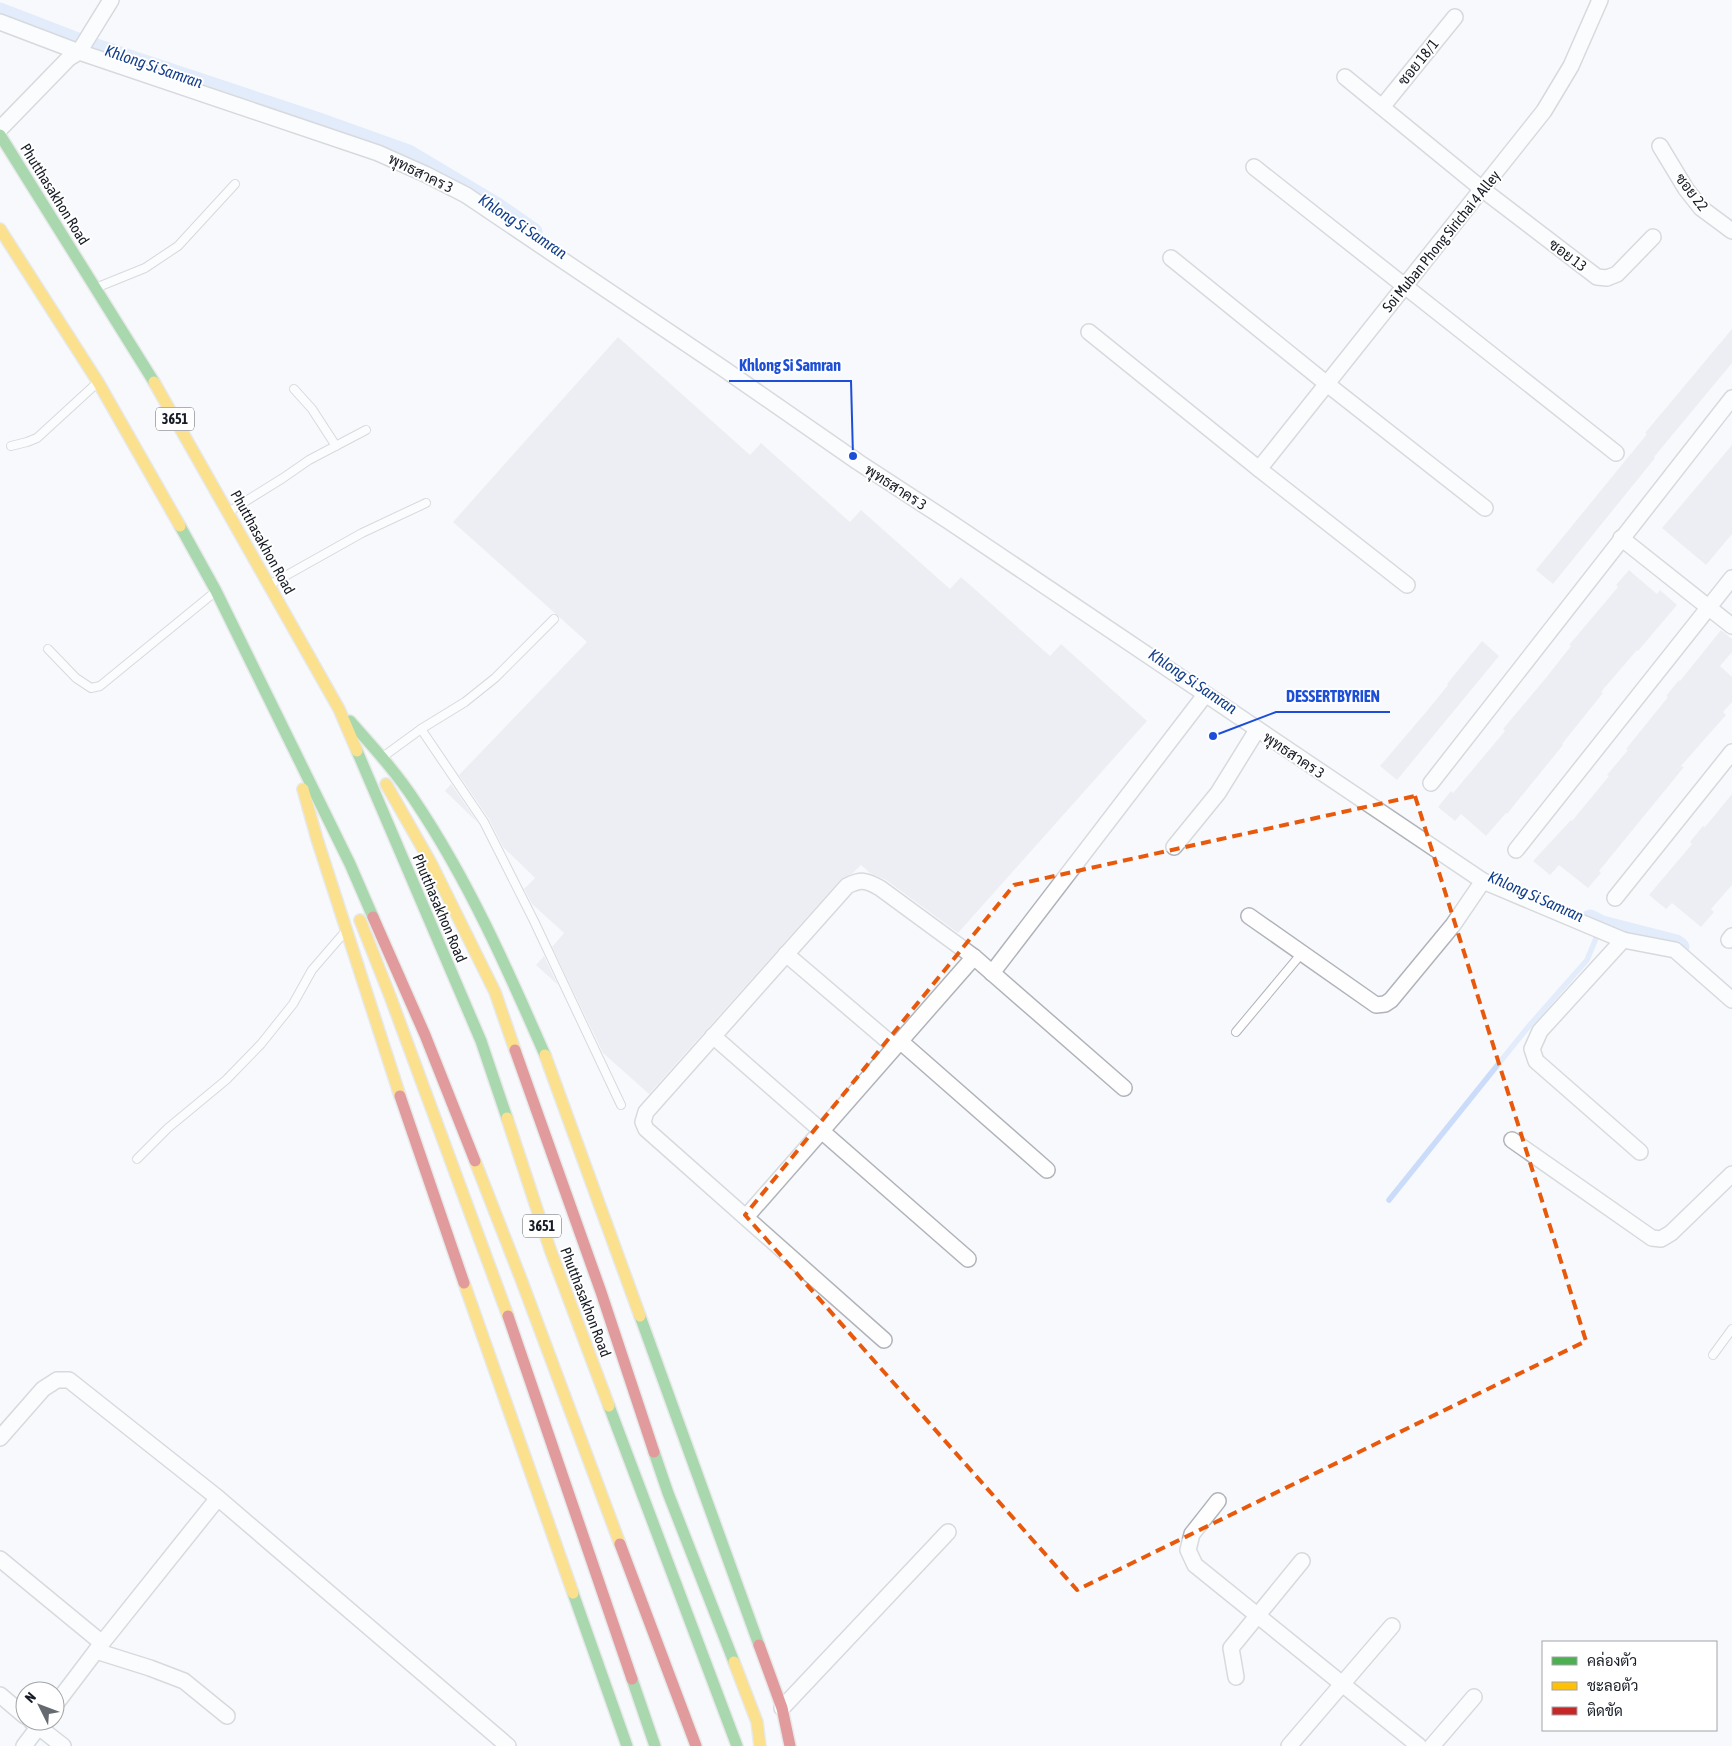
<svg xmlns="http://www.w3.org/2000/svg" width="1732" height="1746" viewBox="0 0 1732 1746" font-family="'Asap Condensed',Sarabun,sans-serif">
<rect width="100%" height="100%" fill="#f7f9fc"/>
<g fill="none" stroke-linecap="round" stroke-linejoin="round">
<path stroke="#cbdcfb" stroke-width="5.5" d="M1389,1200L1529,1026L1587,960L1599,931"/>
<g stroke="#cbdcfb" stroke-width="19">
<path d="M0,12L78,42L316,121L408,154L497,207L533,232"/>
<path d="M1590,919L1602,925L1676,944L1680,947"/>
</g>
</g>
<g fill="#dee1e8">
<path d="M1732,329V363L1654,457L1655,458L1553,584L1536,570L1647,434L1645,433Z"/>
<path d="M618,337L750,455L761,443L850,522L861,510L950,589L961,577L1050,656L1061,644L1147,721L958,933L886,880L870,873L861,865L853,873L840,880L649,1094L603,1053L552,947L564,933L532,904L524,889L535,878L503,847L489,819L459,775L587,642L453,522Z"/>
<path d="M1732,445V534L1706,565L1662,528Z"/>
<path d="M1629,570L1657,594L1660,590L1677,605L1638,651L1637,650L1601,692L1603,693L1562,744L1563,745L1507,814L1506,813L1486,836L1461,814L1455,821L1438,807L1451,791L1453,793L1505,731L1503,729L1545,679L1571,646L1569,645L1618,587L1616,585Z"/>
<path d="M1721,630L1732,639V652L1720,666L1732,677V702L1723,712L1726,715L1681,766L1684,767L1599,871L1601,873L1588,888L1559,865L1550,875L1533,861L1571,820L1572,821L1609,776L1607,775L1628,750L1626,749L1668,697L1666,696L1679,680L1680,681Z"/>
<path d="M1482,641L1499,656L1397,780L1380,766L1427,711L1448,685L1447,684Z"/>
<path d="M451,784L478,823L445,791Z"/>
<path d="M1732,794V885L1711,909L1714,912L1701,927L1672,903L1666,909L1649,895L1692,844L1690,842L1703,826L1705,827Z"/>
<path d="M544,956L558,985L536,965Z"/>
</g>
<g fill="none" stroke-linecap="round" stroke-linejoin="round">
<defs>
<g id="lane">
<path d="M98,287L145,268L178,246L235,184"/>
<path d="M294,389L312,409L336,446"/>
<path d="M11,446L27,442L37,438L97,383"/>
<path d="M230,511L283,478L309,460L366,430"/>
<path d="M271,584L362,533L426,503"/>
<path d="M48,649L76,678L91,688L100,686L215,592"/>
<path d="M421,729L484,822L534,921L621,1105"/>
<path d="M384,756L421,729L465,702L495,678L554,619"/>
<path d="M1236,1032L1302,953"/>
<path d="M137,1159L168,1128L226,1080L261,1044L293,1004L312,970L344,933"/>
<path d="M1713,1355L1732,1329"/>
</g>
<g id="street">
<path d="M0,22L79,52L378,153L425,174L466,195L724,369L858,462L950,522L1483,881L1623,940L1675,950L1732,1000"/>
<path d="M1345,77L1482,189L1597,277L1607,278L1617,274L1653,237"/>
<path d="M1382,107L1455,17"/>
<path d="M0,129L69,58L79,52L111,0"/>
<path d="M1660,146L1686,189L1701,208L1732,231"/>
<path d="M1254,167L1616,453"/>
<path d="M1171,258L1327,384L1485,508"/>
<path d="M1089,332L1259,469L1407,585"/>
<path d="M1259,469L1544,111L1571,66L1600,0"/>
<path d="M1621,538L1732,626"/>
<path d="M1431,783L1732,398"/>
<path d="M1174,847L1218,793L1257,730"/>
<path d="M1516,850L1732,578"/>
<path d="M1615,898L1732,752"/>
<path d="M1249,916L1376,1005L1385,1004L1391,1000L1453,925L1483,881"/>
<path d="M1623,940L1540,1031L1532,1049L1536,1061L1640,1152"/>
<path d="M1729,940L1732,936"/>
<path d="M786,954L895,1047"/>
<path d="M992,973L1205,695"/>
<path d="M713,1036L968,1259"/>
<path d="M900,1041L1047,1170"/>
<path d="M1512,1140L1652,1238L1661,1239L1671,1233L1732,1174"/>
<path d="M746,1217L974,957"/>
<path d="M884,1340L646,1129L643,1122L646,1112L847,886C861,879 866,880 880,888L974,957L1124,1088"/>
<path d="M0,1438L43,1389L57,1380H69L218,1498L508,1746"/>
<path d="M1218,1501L1192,1534L1188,1550L1195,1565L1419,1746"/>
<path d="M0,1559L102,1643"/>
<path d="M96,1651L150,1668L184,1681L227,1716"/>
<path d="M1236,1677L1231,1648L1302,1561"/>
<path d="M0,1695L25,1716"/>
<path d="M55,1705L102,1643L218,1498"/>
<path d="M782,1708L948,1532"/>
<path d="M31,1721L63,1746"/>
<path d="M24,1746L43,1721"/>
<path d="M1289,1746L1392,1626"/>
<path d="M1432,1746L1474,1697"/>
</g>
<g id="fast">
<path d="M0,135L154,382"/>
<path d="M180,526L216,591L350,864L373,917"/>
<path d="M350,721C373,747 396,772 415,801C468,880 507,968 545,1055"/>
<path d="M357,751L481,1041L507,1118"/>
<path d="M640,1316L759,1645"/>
<path d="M609,1406L737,1746"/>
<path d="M654,1452L668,1493L734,1662"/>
<path d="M573,1593L627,1746"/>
<path d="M632,1679L655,1746"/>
</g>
<g id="slow">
<path d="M0,229L98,382L180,526"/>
<path d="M154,382L339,709L357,751"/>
<path d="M386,784L431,863L495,992L515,1050"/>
<path d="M303,789L317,839L400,1096"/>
<path d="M360,920L390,996L508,1316"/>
<path d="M545,1055L640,1316"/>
<path d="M507,1118L550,1249L609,1406"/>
<path d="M475,1161L521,1279L620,1544"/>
<path d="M464,1283L573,1593"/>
<path d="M734,1662L757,1722L760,1746"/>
</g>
<g id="jam">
<path d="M373,917L425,1035L475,1161"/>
<path d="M515,1050L601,1292L654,1452"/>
<path d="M400,1096L464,1283"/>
<path d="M508,1316L632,1679"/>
<path d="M620,1544L696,1746"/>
<path d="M759,1645L782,1708L790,1746"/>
</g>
</defs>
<use href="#lane" stroke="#b0b3b9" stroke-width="10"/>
<use href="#street" stroke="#b0b3b9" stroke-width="18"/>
<use href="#fast" stroke="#d2d4d7" stroke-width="14"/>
<use href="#slow" stroke="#d2d4d7" stroke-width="14"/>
<use href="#jam" stroke="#d2d4d7" stroke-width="14"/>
<use href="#lane" stroke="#fefeff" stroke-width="8"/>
<use href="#street" stroke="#fefeff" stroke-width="15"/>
<use href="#fast" stroke="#4caf50" stroke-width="11"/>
<use href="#slow" stroke="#ffc107" stroke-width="11"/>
<use href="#jam" stroke="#c62828" stroke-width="11"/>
</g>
<path d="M0 0H1732V1746H0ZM1415,796L1586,1341L1077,1590L745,1215L1014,885Z" fill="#f7f9fc" fill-opacity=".55" fill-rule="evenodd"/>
<path fill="none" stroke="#e8590c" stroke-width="4" stroke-dasharray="10 6" stroke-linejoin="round" d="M1415,796L1586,1341L1077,1590L745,1215L1014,885Z"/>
<g text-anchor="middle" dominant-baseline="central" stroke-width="4" stroke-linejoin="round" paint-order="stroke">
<g fill="#fff" stroke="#5d6066" stroke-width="1">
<rect x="156" y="407.5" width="38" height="23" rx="4"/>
<rect x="523" y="1214.5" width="38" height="23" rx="4"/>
</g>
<g font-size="14" font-weight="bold" fill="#171c25">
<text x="175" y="419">3651</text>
<text x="542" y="1226">3651</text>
</g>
<g font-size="15" fill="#171c25" stroke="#fff">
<text transform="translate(1418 62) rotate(-51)">ซอย 18/1</text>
<text transform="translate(421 173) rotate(26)">พุทธสาคร 3</text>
<text transform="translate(1692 192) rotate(52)">ซอย 22</text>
<text transform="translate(55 194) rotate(58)">Phutthasakhon Road</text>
<text transform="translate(1441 241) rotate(-51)">Soi Muban Phong Sirichai 4 Alley</text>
<text transform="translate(1568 255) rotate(37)">ซอย 13</text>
<text transform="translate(896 487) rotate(33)">พุทธสาคร 3</text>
<text transform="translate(263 542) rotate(61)">Phutthasakhon Road</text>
<text transform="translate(1294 755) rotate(34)">พุทธสาคร 3</text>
<text transform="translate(440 908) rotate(67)">Phutthasakhon Road</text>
<text transform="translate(586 1302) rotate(69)">Phutthasakhon Road</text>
</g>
<g font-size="16" font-style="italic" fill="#133f8d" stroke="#fff">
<text transform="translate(154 66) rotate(19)">Khlong Si Samran</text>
<text transform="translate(523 226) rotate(34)">Khlong Si Samran</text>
<text transform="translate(1193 681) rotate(34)">Khlong Si Samran</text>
<text transform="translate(1536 896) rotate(24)">Khlong Si Samran</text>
</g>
</g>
<path fill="none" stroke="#1d4ed8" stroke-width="2" d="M853 456L851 381H729M1213 736L1276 712H1390"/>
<g fill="#1d4ed8" stroke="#fff" stroke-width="2">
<circle cx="853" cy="456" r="5"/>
<circle cx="1213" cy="736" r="5"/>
</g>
<g font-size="16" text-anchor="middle" font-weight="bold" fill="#1d4ed8" stroke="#fff" stroke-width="4" stroke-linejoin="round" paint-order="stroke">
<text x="790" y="371">Khlong Si Samran</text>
<text x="1333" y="702">DESSERTBYRIEN</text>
</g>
<rect x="1542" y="1641" width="175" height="90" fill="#ffffff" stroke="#a2a4a8"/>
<rect x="1552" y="1657" width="25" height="8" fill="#4caf50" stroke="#a2a4a8"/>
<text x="1587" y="1666" font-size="15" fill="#171c25">คล่องตัว</text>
<rect x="1552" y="1682" width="25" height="8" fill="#ffc107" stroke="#a2a4a8"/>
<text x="1587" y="1691" font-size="15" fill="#171c25">ชะลอตัว</text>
<rect x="1552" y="1707" width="25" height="8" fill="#c62828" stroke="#a2a4a8"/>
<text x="1587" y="1716" font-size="15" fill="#171c25">ติดขัด</text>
<g transform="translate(40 1706) rotate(312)"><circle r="24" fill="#ffffff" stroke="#a2a4a8"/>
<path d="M0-4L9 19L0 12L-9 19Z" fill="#656970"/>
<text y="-8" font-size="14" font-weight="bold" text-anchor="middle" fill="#171c25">N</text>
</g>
</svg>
